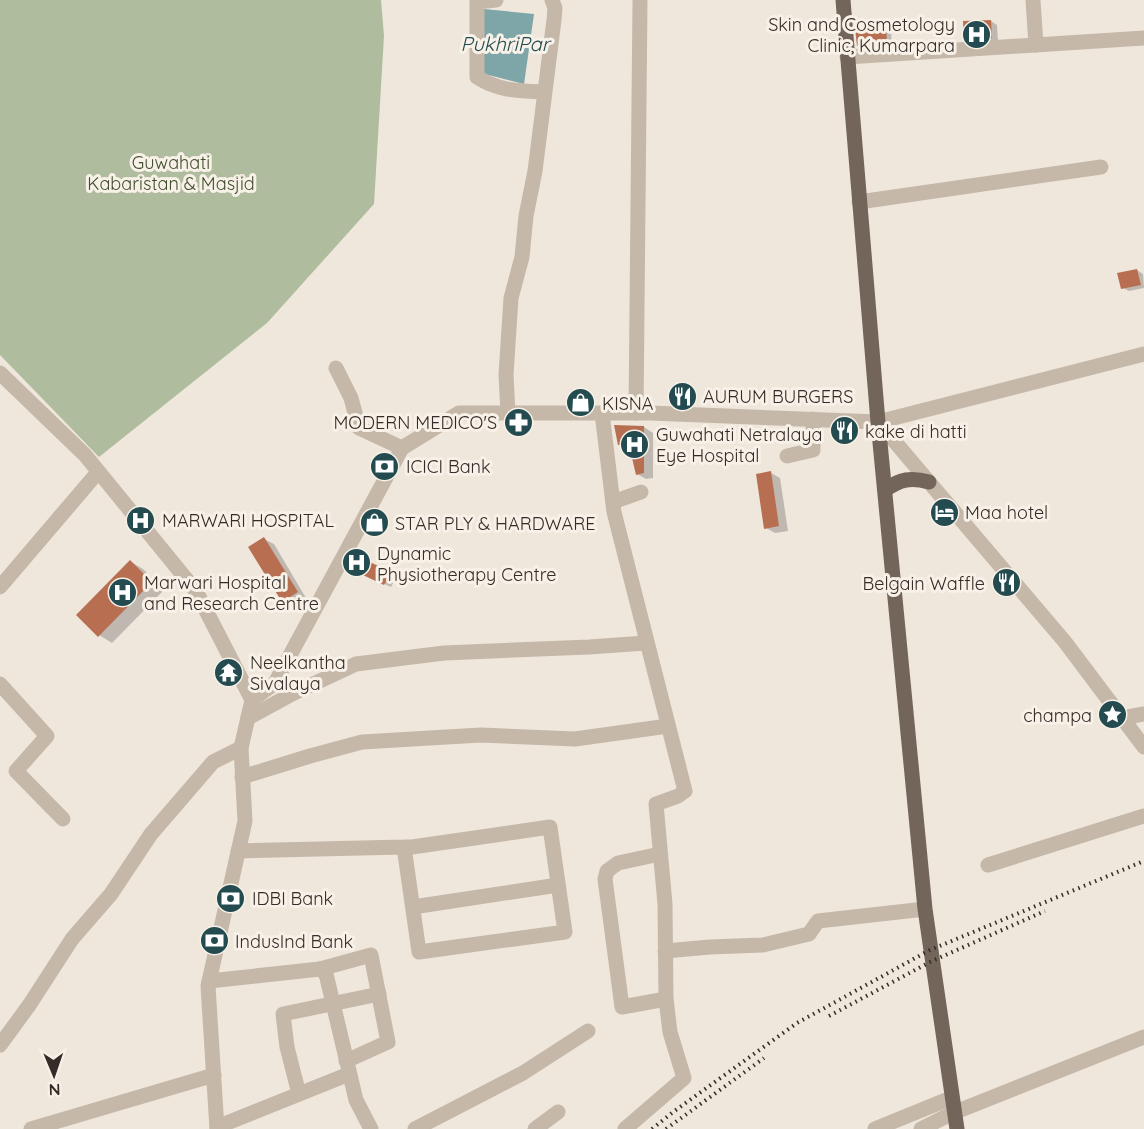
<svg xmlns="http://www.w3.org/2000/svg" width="1144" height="1129" viewBox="0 0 1144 1129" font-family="Quicksand,sans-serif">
<rect width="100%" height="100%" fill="#efe7dc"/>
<path fill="#b0bc9e" d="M0,0H381L384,36L374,204L267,323L99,457L0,355Z"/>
<path fill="#7ea5a8" d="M484,9L534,14L524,84L477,72Z"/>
<g fill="#0003">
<path d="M991,21L997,25L998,41L971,42L965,39Z"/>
<path d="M885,28L891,31L892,47L864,48L858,45Z"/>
<path d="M1137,270L1143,274L1144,288L1129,291L1123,288Z"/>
<path d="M644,427L653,433V478L646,479L637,474L631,449L619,444Z"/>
<path d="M771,473L780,478L788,531L775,533L766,528Z"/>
<path d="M264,539L274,544L306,598L292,607L283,601Z"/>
<path d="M131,562L143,569L164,590L112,643L99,635Z"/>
<path d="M356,571L390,573L396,577L391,587Z"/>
</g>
<g fill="#b86f51">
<path d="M991,20L992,38L964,40L963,21Z"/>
<path d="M886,26L887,44L857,46L855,28Z"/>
<path d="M1137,269L1141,285L1121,289L1117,273Z"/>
<path d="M614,425L644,426V473L636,475L629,445H618Z"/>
<path d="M771,471L779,526L764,529L756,474Z"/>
<path d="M264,537L298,592L282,602L248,547Z"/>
<path d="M355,555L391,572L384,585L348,568Z"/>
<path d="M130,560L152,582L98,637L76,615Z"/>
</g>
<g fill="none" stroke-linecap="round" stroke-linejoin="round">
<g stroke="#c5b8a9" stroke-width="15">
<path d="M496,0L477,2V77C498,91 520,91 544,92"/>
<path d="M1033,0L1036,45"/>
<path d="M847,57L1144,38"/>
<path d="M859,202L1101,167"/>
<path d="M336,368L351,398L359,428L402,448"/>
<path d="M0,373L85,455L196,591L252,700L241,748L245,821L208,986L217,1129"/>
<path d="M508,413L506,375L511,298L522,257L526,216L535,171L554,20L555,8L552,0"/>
<path d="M602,413L614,512L685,791L678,796L656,804L665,904L666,999L670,1032L684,1078L625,1129"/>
<path d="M636,413L640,0"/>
<path d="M878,422L1065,642L1144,747"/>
<path d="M787,456L813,450V419"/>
<path d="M613,502L641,492"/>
<path d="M0,587L98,472"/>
<path d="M0,684L47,736L16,771L63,819"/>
<path d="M252,700L275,683L402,448L459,413H650L878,422L1144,354"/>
<path d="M248,718L294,693L356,664L444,653L589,647L646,643"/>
<path d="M1122,718L1144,714"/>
<path d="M242,777L310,756L362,742L481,735L575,739L668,726"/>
<path d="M238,851L404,847H412L550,827L565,932L419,952L404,847"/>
<path d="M660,854L618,863L607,871L605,879L622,1007L666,999"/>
<path d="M988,865L1144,816"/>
<path d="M413,907L558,885"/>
<path d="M665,951L710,947L763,945L809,934L818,921L925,909"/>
<path d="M320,969L371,955L388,1042L346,1061"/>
<path d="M209,981L320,969L326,974L356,1100L371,1129"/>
<path d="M0,1045L30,1004L72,939L111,894L151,834L213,762L241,748"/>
<path d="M299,1094L287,1047L283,1014L379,994"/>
<path d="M217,1127L349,1074"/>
<path d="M31,1129L214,1075"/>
<path d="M415,1129L523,1073L588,1031"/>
<path d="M535,1129L558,1112"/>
<path d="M875,1129L951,1098"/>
<path d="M921,1129L953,1113L1144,1037"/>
</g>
<g stroke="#74655b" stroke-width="15">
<path d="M843,0L878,422L925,909L957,1129"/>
<path d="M885,490C900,479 911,477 929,482"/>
</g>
<g stroke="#342c28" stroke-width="4" stroke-dasharray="1.5 4.5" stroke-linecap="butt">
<path d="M829,1016L932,961L1045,911"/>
<path d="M652,1129L673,1112L797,1023L930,950L1144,861"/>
<path d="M666,1129L764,1058"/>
</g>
</g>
<defs>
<symbol id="hospital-disc" viewBox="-11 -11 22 22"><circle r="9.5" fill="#234b50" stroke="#f7f1e8"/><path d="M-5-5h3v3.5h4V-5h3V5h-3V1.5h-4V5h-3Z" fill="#fff"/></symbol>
<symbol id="restaurant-disc" viewBox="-11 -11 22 22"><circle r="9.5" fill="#234b50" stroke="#f7f1e8"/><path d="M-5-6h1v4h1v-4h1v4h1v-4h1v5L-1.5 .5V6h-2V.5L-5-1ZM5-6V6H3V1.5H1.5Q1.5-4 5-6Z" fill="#fff"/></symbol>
<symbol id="shop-disc" viewBox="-11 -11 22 22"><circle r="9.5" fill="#234b50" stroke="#f7f1e8"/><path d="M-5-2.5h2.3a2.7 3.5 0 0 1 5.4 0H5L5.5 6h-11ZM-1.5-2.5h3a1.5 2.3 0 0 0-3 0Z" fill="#fff"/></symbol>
<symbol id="pharmacy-disc" viewBox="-11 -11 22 22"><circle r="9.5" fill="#234b50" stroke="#f7f1e8"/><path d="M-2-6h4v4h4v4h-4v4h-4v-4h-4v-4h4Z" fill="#fff"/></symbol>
<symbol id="bank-disc" viewBox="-11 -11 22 22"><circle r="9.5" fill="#234b50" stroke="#f7f1e8"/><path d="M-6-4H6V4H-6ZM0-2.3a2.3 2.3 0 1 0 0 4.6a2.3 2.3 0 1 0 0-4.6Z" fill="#fff"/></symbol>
<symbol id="hotel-disc" viewBox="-11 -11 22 22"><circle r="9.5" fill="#234b50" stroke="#f7f1e8"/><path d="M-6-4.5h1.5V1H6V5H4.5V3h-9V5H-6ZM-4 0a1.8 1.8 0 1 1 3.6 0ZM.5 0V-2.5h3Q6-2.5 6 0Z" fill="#fff"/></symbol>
<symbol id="temple-disc" viewBox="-11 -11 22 22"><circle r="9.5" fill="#234b50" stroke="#f7f1e8"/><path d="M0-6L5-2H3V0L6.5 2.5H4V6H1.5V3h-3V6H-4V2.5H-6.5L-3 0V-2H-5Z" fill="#fff"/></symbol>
<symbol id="sight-disc" viewBox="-11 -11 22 22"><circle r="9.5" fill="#234b50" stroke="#f7f1e8"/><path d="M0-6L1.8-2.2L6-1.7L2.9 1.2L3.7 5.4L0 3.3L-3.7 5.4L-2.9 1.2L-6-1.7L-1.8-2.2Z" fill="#fff"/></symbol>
</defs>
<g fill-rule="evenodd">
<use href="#hospital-disc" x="960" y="18" width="33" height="33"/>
<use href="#restaurant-disc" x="666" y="380" width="33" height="33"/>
<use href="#shop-disc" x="564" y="386" width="33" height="33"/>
<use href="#pharmacy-disc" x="502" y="406" width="33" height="33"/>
<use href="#restaurant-disc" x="828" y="414" width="33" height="33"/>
<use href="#hospital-disc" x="618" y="428" width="33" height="33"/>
<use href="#bank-disc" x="368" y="450" width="33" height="33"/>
<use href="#hotel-disc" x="928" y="496" width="33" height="33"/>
<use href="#hospital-disc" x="124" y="504" width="33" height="33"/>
<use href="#shop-disc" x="358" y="506" width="33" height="33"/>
<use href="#hospital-disc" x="340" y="546" width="33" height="33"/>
<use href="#restaurant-disc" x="990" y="566" width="33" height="33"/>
<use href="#hospital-disc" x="106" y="576" width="33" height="33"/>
<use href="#temple-disc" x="212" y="656" width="33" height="33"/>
<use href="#sight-disc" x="1096" y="698" width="33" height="33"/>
<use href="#bank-disc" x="214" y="882" width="33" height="33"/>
<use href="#bank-disc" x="198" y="924" width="33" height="33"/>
</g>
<g text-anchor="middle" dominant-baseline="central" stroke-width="6" stroke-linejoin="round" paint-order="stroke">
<g font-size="18" fill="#342c28" stroke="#f7f1e8" text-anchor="start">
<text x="955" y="24" text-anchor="end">Skin and Cosmetology<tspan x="955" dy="21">Clinic, Kumarpara</tspan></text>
<text x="703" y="396">AURUM BURGERS</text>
<text x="602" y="403">KISNA</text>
<text x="497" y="422" text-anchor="end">MODERN MEDICO'S</text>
<text x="865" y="431">kake di hatti</text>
<text x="656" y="434">Guwahati Netralaya<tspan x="656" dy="21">Eye Hospital</tspan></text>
<text x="406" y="466">ICICI Bank</text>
<text x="965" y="512">Maa hotel</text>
<text x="162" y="520">MARWARI HOSPITAL</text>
<text x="395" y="523">STAR PLY &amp; HARDWARE</text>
<text x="377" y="553">Dynamic<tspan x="377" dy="21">Physiotherapy Centre</tspan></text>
<text x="144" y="582">Marwari Hospital<tspan x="144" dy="21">and Research Centre</tspan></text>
<text x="985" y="583" text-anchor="end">Belgain Waffle</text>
<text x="250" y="662">Neelkantha<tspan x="250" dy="21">Sivalaya</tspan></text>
<text x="1092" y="715" text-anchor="end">champa</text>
<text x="252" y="898">IDBI Bank</text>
<text x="235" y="941">IndusInd Bank</text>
</g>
<g font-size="18" fill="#424f2f" stroke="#f7f1e8">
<text x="171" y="162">Guwahati<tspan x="171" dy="21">Kabaristan &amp; Masjid</tspan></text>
</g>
<g font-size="20" font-style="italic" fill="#234b50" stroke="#f7f1e8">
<text x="505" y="43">PukhriPar</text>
</g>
</g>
<g transform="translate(54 1075) rotate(178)" stroke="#f7f1e8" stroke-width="4.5" paint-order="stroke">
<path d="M0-4.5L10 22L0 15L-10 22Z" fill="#342c28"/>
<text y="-9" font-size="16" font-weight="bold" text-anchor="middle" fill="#342c28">N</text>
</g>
</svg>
